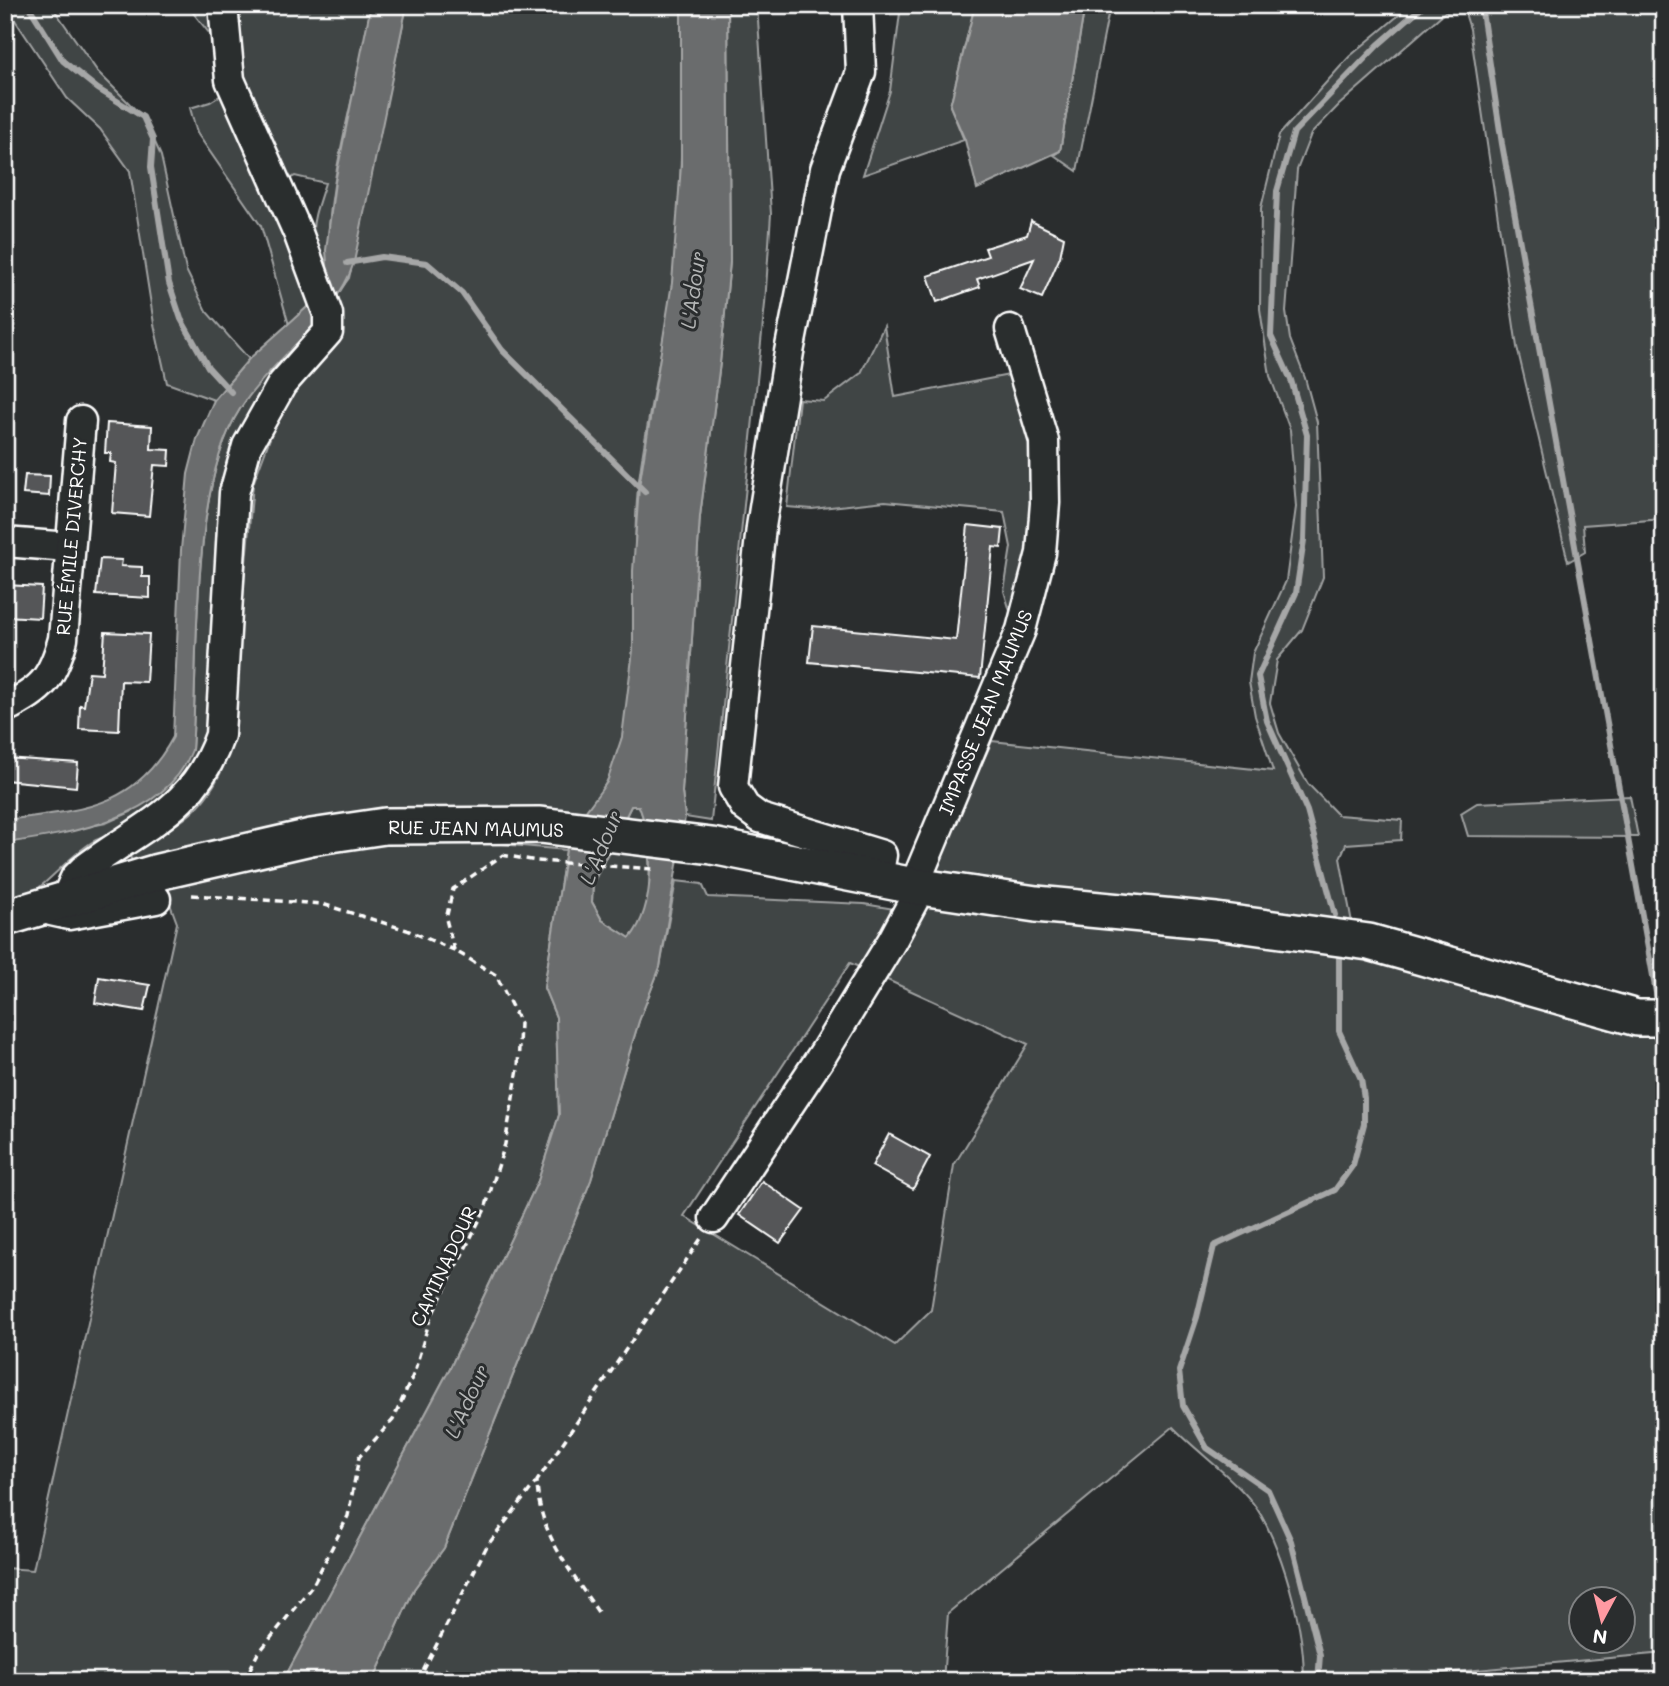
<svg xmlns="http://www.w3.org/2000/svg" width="1669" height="1686" viewBox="0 0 1669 1686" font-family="Mali,sans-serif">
<rect width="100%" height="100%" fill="#2a2d2e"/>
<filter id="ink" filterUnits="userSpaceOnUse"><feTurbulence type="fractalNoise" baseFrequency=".0143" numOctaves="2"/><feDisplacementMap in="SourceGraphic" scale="14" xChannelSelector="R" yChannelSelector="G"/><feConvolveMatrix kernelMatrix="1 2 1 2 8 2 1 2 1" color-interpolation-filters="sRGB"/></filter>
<g filter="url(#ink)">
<g fill="#414445" stroke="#a0a2a2" stroke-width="2" fill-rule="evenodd">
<path d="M5,5H51L98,72L145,119L161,156L186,270L206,311L249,359L214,400L167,383L154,324L130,171L100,129L67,98Z"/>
<path d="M187,5H371C357,96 323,186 328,278C308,231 309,232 325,183L295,176L266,190L316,299L289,325L261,226L197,133L190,108L210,102L237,85L224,52Z"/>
<path d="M407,5H681C683,98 683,193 672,285C663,353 646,420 638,488C629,575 645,704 607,781C602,792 593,802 586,811L134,864L129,855C144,838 166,832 184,819C207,802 220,778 229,752L253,484L282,406L330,304L349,278Z"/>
<path d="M728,5H757L771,214L765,304L711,821L685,817L682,792L700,516L720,363L730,262Z"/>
<path d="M901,5H975L950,106L964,140L863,175L890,91Z"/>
<path d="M1085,5H1110L1077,171L1054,155L1060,151Z"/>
<path d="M1411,5H1664V519L1583,525L1585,552L1568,562L1517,347L1470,29L1464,10L1445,12L1339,105L1311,134L1297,170L1286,312L1290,339L1305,378L1317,422L1323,577L1302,630L1277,660L1270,703L1279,733L1308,784L1338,815L1402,820L1401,840L1346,844L1340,858L1353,928L931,876L992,741L1273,771L1255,716L1249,682L1253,653L1286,581L1296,507L1290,430L1270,376L1260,309L1261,208L1279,135L1349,57Z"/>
<path d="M320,315L316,331L253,416L212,723C198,771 166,807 121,831C114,835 104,836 96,840C63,858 43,896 5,906V843L106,823L131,812L192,750C199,657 190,486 240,409C261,375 294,345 320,315Z"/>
<path d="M884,326L895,397L1030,371L1046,409L1032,619L1010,611L1004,591L1011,547L1004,512L885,501L812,509L787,507L799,399L824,401L861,373Z"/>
<path d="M1630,796L1638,837L1468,836L1461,813L1477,803Z"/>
<path d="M631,806H639C650,833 654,893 643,920C640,926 634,932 630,938L602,920L592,902L593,883Z"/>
<path d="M469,841L566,850L544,988L556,1017L559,1115L538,1181L450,1368L283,1681H5V1568L33,1570L177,923L162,882L372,842Z"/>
<path d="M676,881L702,884L708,897L864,904L918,913L930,900L1324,944L1664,1035V1653L1355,1681L1327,1677L1326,1681H1303C1308,1638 1280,1536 1252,1502C1232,1476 1197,1452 1173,1427L948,1613L943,1681H458L446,1669L443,1681H373L414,1589L444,1548L591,1180L639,1021L660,967ZM850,963L1028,1044L954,1165L931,1310L895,1345L684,1216ZM1582,1598H1624V1640H1582Z"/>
</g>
<g fill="#6a6c6d" stroke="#a6a7a7" stroke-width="2" fill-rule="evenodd">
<path d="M371,5H407L354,262C338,316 271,360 240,409C190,486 199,657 192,750C166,819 70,834 5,843V820C79,810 134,810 173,737L181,550L188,474L197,439L214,400L249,359L316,299L328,278L326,250L335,182Z"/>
<path d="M681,5H728L730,262L720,363L700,516L682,792L685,817L660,967L639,1021L591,1180L444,1548L414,1589L373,1681H283L450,1368L538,1181L559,1115L556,1017L544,988L566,850L586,811L607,782L622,737L633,650V571L639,487L672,283L681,165ZM631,806H639C654,844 656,906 630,938L602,920L592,902L593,883Z"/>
<path d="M975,5H1085L1060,151L977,189L965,140L950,106Z"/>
</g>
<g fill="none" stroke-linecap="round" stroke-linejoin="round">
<g stroke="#a6a7a7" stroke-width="6">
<path d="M28,5L63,61L98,89L143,117L153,139L151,167L169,283L181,319L208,367L231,392"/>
<path d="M1481,5L1502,144L1657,998"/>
<path d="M347,263L382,257L427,263L462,293L502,350L645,492"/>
<path d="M1335,915L1307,811L1267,721L1258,676L1296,593L1304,540L1307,435L1291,380L1271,336L1277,191L1294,132L1378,45L1424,5"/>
<path d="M1318,1681L1320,1655L1291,1541L1268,1490L1207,1448L1183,1406L1179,1371L1197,1317L1214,1246L1335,1190L1353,1165L1364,1124V1098L1361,1079L1339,1031V958"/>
</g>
</g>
<g fill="#555758" stroke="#fff" stroke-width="2">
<path d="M1031,221L1064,237L1060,257L1042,298L1020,289L1034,259L977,279L980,287L937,302L928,276L988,256L985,248L1027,235Z"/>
<path d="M107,423L152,426L151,449L170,450L169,466L154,465L149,516L112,513L116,463L110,462L111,453H105Z"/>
<path d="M25,475L50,476L49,496L23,494Z"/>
<path d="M968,525L1003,529L1001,548L993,547L980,678L809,662L813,626L956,640Z"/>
<path d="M100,559L122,560L121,566L142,567V577H150V598L96,595Z"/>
<path d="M5,585L42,587L40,618L5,616Z"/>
<path d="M105,632L149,634L146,682L121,681L119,731L79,729L80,705L84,706L89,672L102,673Z"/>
<path d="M5,758L78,763L76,787L5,780Z"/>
<path d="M99,977L150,985L144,1011L95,1003Z"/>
<path d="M889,1134L930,1157L913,1189L872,1166Z"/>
<path d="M762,1181L804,1210L780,1243L739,1215Z"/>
</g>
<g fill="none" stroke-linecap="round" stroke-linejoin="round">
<defs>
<g id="minor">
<path d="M858,5L861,72L825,169L789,352L761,527L733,787L745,807L760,818L882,855L878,878"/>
<path d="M5,542L69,547"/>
<path d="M5,708C42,690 52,679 63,639L81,421"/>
<path d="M914,886L1021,630L1041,553L1045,503L1044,441L1010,329"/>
<path d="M66,898L75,878L83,870C142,825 194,811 220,735L234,493L247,446L282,384L328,332V314L298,233L230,80L223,5"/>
<path d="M51,911L69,915L156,899"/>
<path d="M714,1218L823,1054L892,941L921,887"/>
</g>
<path id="major" d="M5,918L158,872L311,837L385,826L540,825L712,846L914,886L1036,904L1216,921L1369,942L1637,1018H1664"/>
</defs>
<use href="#minor" stroke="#fff" stroke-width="33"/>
<use href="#major" stroke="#fff" stroke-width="40"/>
<g stroke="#fff" stroke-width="3.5" stroke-dasharray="7 5" stroke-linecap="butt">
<path d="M502,855L537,861L654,869"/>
<path d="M192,895L322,904L407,930L454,950L496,975L520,1023L518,1069L505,1144L485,1209L430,1319L414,1373L393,1420L359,1457L348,1516L313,1585L257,1655L244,1681"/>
<path d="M454,950L446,919L453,889L503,855"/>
<path d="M598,1612C571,1571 538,1533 537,1481L702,1237"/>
<path d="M418,1681L487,1546L536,1482"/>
</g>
<use href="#minor" stroke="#2a2d2e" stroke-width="28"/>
<use href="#major" stroke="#2a2d2e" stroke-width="35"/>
</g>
</g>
<g text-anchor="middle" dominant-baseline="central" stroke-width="6" stroke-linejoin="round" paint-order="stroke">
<g font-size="19" fill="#fff" stroke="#2a2d2e">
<text transform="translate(71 536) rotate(-85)">RUE ÉMILE DIVERCHY</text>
<text transform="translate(985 712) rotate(-68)">IMPASSE JEAN MAUMUS</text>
<text transform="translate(476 828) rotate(1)">RUE JEAN MAUMUS</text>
<text transform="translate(443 1266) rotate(-65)">CAMINADOUR</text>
</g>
<g font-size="21" font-style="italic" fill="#b4b6b6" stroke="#2a2d2e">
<text transform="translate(692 290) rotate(-82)">L'Adour</text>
<text transform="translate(600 847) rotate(-67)">L'Adour</text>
<text transform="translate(466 1401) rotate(-65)">L'Adour</text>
</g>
</g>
<rect width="1669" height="1686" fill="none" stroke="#2a2d2e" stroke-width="28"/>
<rect x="14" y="14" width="1641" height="1658" fill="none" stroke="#fff" stroke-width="2.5" filter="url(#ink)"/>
<g transform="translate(1602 1620) rotate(187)"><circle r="33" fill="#2a2d2e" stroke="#7f8182" stroke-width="2"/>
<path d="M0-5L12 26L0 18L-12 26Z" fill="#ff9aa2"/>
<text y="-10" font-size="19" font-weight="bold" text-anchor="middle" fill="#ffffff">N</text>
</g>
</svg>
